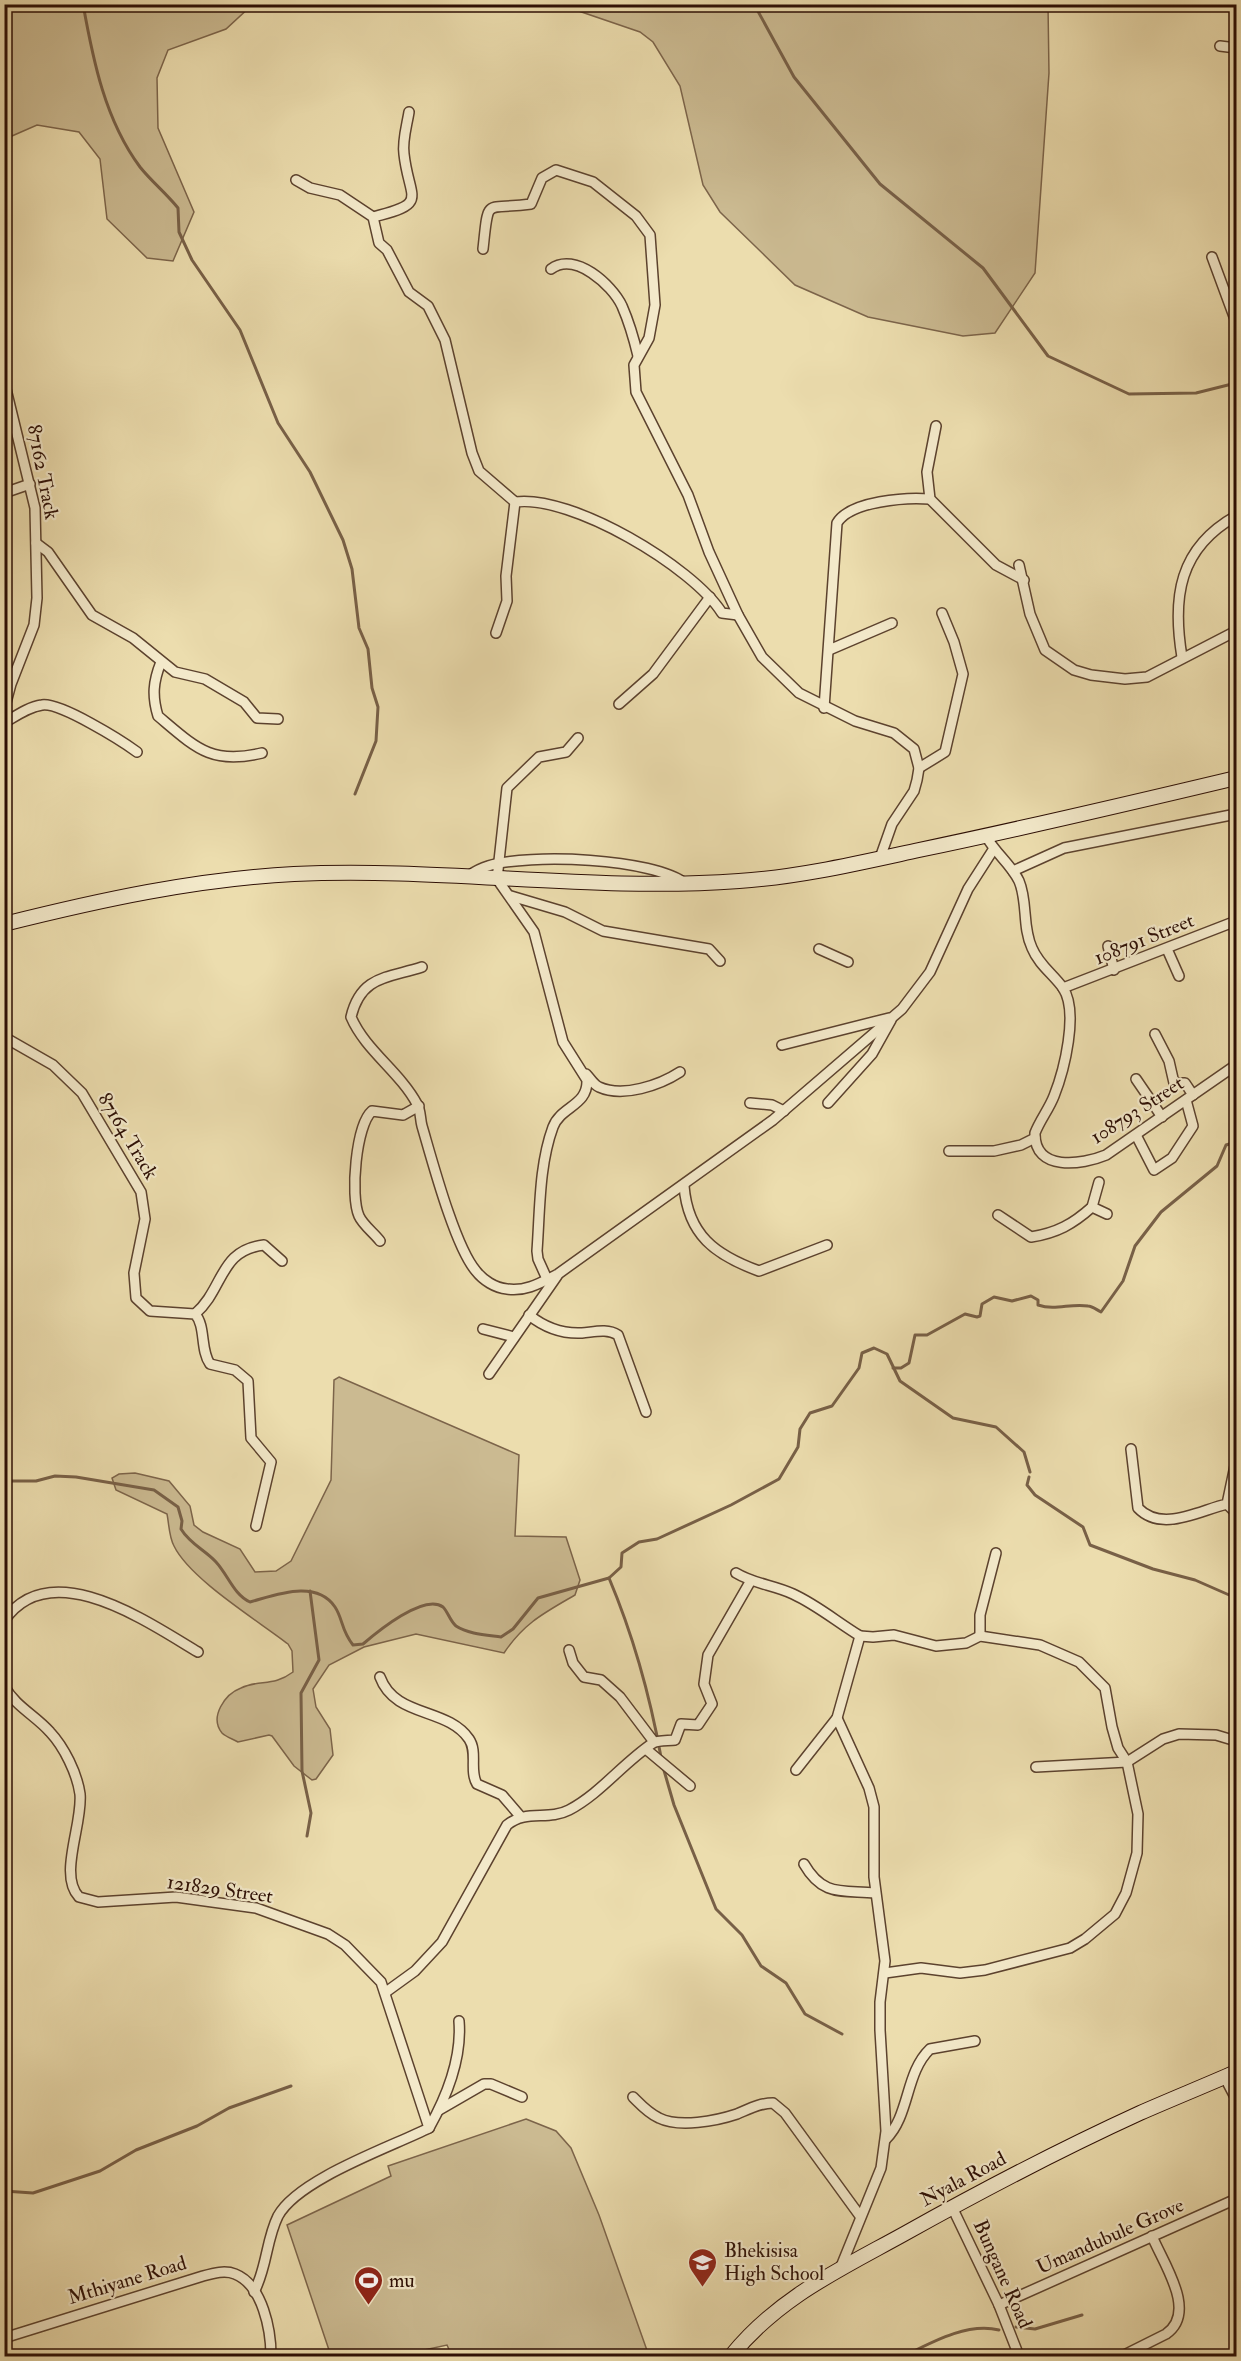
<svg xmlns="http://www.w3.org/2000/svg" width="1241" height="2361" viewBox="0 0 1241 2361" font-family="'IM FELL Double Pica',serif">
<rect width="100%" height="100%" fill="#ecddae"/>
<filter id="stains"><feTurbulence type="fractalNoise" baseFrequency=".00333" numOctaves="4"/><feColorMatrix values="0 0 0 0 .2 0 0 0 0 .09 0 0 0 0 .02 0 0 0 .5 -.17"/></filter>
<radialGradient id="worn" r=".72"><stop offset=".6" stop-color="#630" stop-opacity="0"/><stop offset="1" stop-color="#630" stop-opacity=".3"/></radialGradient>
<g fill="#cbba91" stroke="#7c644a" stroke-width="1.5">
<path d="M4,5H252L226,29L168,50L157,78L158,128L194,212L173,261L147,258L107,219L100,159L79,132L37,125L5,139Z"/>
<path d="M561,5H1048L1049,73L1035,273L995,333L963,336L868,317L795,285L720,212L703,185L680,86L653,42L640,32Z"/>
<path d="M339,1377L519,1455L515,1536L566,1537L580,1580L575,1595C544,1613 524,1623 504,1653L416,1634L364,1647L329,1665L313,1689L316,1707L330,1729L333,1755L316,1779L312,1780L294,1766L272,1736L269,1735L238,1742C233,1739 226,1737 222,1733C209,1717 225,1694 241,1688C260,1679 273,1687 293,1672L292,1651L288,1644C257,1620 190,1579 174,1546C169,1537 169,1524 167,1514L116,1490L112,1478L119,1474L135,1473L169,1481L190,1506L194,1525L203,1532L240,1549L255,1572L276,1571L291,1561L331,1480L334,1380Z"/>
<path d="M526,2119L556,2131L571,2148L599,2215L649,2356H452L447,2345L396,2356H331L287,2225L391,2176L388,2166Z"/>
</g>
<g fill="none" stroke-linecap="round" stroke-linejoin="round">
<g stroke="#786047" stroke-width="3">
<path d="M83,4C93,60 105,120 140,167C151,181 166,193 178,208L179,232L192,260L240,330L278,423L310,472L343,540L352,569L359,628L368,649L372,688L378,707L376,741L355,794"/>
<path d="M754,4L794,77L880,184L983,268L1048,356L1129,394L1196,393L1236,383"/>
<path d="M893,1368H901L909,1363L915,1335H927L965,1314L977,1317L980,1316L982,1304L994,1297L1012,1301L1031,1296L1038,1300V1305C1056,1311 1070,1303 1088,1306C1092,1306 1097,1310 1101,1312L1123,1281L1135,1246L1161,1212L1217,1166L1226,1145L1236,1142"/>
<path d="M1029,1477L1027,1485L1035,1495L1083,1527L1090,1545L1153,1569L1195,1580L1236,1598"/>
<path d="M4,1481H36L55,1476L76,1477L154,1490L178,1507L182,1521L181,1529C190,1544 205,1550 216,1562C228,1575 234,1595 250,1602C276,1595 316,1579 335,1607C343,1619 341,1630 353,1645L363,1644C377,1632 424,1593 443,1607C448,1612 450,1621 456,1626C468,1634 487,1635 501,1637L513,1629L538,1598L609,1578L621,1567L622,1553L639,1542L657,1539L731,1505L779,1479L798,1447L800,1429L810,1413L832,1406L859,1368L862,1353L874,1348L887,1354L900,1381L953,1418L996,1427L1024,1452L1030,1472"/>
<path d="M609,1578C633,1635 650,1696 661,1757"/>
<path d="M663,1767L674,1805L716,1909L742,1935L761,1966L786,1983L805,2014L842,2034"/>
<path d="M307,1836L311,1813L302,1771L301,1693L319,1660L310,1591"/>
<path d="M4,2191L33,2193L100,2171L136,2150L197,2126L229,2108L291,2086"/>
<path d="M1016,2327L1035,2329L1082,2315"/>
<path d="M904,2356C932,2342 968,2322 999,2330"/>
</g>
<defs>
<g id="street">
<path d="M1220,46L1236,48"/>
<path d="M296,180L310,188L340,195L373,217L379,243L387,250L409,292L428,306L445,340L472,453L479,471L515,502C571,494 693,567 722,613L738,615"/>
<path d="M373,217C430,203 409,200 404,154C402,141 407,125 409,112"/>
<path d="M483,249C489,194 484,211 531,204L542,178L556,170L593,182L636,216L650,235L655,305L649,338L634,365L636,392L688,495L709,552L738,615L762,657L799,693L855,721L894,733L914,749L919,768L917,780L914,791L892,824L880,858"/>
<path d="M1212,257L1236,322"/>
<path d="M551,269C575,251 612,285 622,306C629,322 634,339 638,356"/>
<path d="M4,381L35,508L37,598L34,625L11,684L4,710"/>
<path d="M936,426L927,472L930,499L996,565L1024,580"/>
<path d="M4,493L30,484"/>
<path d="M36,543L48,552L92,615L133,638L175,672L205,679L244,702L257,718L278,719"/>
<path d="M1019,565L1030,614L1045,650L1074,670L1091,675L1125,679L1147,677L1236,631"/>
<path d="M496,633L507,601L506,576L515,502"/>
<path d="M829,650L892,623"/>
<path d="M1182,657C1172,597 1179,548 1236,516"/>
<path d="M161,662C153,682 152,696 158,716C196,748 211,765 262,753"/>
<path d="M619,704L653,674L710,597"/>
<path d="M824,708L837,523C850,501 907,497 930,499"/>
<path d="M4,723C16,716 28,707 42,705C60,702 122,741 137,752"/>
<path d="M919,768L945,752L963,674L954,642L942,613"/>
<path d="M986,836C995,853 1011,864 1019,881C1028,902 1022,927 1032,948C1039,965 1053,974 1063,988C1079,1012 1064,1071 1054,1096C1049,1109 1040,1120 1035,1133C1034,1172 1082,1165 1106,1155L1236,1065"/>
<path d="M1013,871L1064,848L1236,814"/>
<path d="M468,876C474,872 481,868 488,866C528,853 654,858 686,884"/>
<path d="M511,896L565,912L603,931L709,949L720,961"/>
<path d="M1108,946L1114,970"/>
<path d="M819,949L848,962"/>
<path d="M1167,949L1179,976"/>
<path d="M422,967C389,978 361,975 351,1017C365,1050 400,1072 417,1104C421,1111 420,1119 422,1126C432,1160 455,1247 476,1271C483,1280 495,1288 507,1289C526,1292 542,1282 558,1274L773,1120L902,1009L930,972L968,889L993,850"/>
<path d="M1063,988L1236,921"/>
<path d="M1155,1034L1169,1061L1174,1083H1185L1193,1095"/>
<path d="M4,1037L53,1065L82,1093L141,1192L145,1219L134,1273L136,1298L150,1311L195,1314C206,1326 200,1350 210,1364L235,1370L248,1381L251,1438L271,1462L256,1526"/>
<path d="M782,1045L889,1018"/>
<path d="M586,1074C590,1078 594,1085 599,1087C623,1098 660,1085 680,1072"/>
<path d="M1136,1079L1162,1117"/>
<path d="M750,1103L772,1105L784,1111"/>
<path d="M828,1103L872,1054L891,1020"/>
<path d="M1136,1135L1154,1170L1172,1158L1193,1126L1186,1100"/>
<path d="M949,1151H994L1021,1145L1035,1138"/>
<path d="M1099,1182L1092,1207L1107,1214"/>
<path d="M684,1186C688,1235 715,1255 759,1271L827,1245"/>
<path d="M998,1215L1031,1237C1057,1233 1073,1224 1092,1207"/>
<path d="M380,1241C374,1233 363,1225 359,1216C350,1196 356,1125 372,1111L403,1115L419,1106"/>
<path d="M1235,1250L1236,1249"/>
<path d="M547,1279L538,1259L537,1251C540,1210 539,1165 553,1127C561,1106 588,1106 587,1080L563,1042L534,932L497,879L507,788L539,757L566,752L578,738"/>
<path d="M195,1314C224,1289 219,1250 264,1245L282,1261"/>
<path d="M529,1315C544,1327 563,1334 582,1333C594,1332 607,1328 618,1335L646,1412"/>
<path d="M483,1329L514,1337"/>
<path d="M489,1374L557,1276"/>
<path d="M1131,1449L1138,1508C1162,1533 1200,1510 1227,1504L1236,1461"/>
<path d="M1227,1504L1236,1513"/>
<path d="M736,1573C754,1584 774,1585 793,1594C817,1605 837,1622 860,1636L837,1718L796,1770"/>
<path d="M4,1621C50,1553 149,1623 198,1652"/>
<path d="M860,1636L873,1637L894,1635L936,1646L966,1643L980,1636L1040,1645L1079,1662L1105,1688L1112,1727L1118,1748L1127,1762L1138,1814L1137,1853L1126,1893L1115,1914L1085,1939L1070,1948L985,1970L960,1973L921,1968L885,1973"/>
<path d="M980,1636V1615L996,1553"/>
<path d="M569,1650L573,1663L584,1677L601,1680L620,1697L654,1742"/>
<path d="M380,1677C395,1718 447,1707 469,1739C478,1752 469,1771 477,1784L502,1795L520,1816"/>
<path d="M4,1686C16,1707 35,1715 50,1732C64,1747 77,1773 80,1794C83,1824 58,1875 79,1897L98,1902L176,1897L256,1908L328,1934L345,1945L381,1982L429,2128C391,2147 298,2179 278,2216C266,2240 267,2268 254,2292"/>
<path d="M837,1718L869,1788L874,1807V1877L885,1961L880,2002V2030L886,2131L881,2168L840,2269"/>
<path d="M647,1750L690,1786"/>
<path d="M1036,1767L1127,1762L1163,1739L1179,1734L1216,1735L1236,1741"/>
<path d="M804,1864C823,1897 842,1890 875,1893"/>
<path d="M386,1992L415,1971L442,1942L507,1825C526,1809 548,1821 569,1810C601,1793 623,1763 653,1743C658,1740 669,1741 675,1740L681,1724L698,1725L712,1704L704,1684L708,1655L750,1582"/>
<path d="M1225,2078L1236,2099"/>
<path d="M633,2097C641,2105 648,2113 659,2118C679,2128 716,2121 737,2114C749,2109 760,2103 773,2103L785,2113L860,2216"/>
<path d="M439,2110L484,2084H491L522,2097"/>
<path d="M429,2128C447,2096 462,2058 459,2021"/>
<path d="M886,2139C910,2115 905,2073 930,2049L975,2041"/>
<path d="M952,2207L999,2305L1019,2356"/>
<path d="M999,2305L1236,2199"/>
<path d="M4,2338L203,2276C214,2273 225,2270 235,2274C263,2285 271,2331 271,2356"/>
<path d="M1122,2356L1166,2334C1198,2312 1163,2263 1152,2236"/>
</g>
<g id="secondary">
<path d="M4,924C100,900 196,879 294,874C443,867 591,892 739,881C800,877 859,863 919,850C1025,828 1131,803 1236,778"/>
<path d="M731,2356C779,2297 839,2270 904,2234C981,2191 1059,2150 1140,2113C1172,2099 1204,2086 1236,2072"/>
</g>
</defs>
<use href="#street" stroke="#5c422e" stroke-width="12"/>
<use href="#secondary" stroke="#2c0e04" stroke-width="16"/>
<use href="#street" stroke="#f3e9ca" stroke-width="9"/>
<use href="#secondary" stroke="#f3e9ca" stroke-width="14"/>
</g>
<defs>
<symbol id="school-pin" viewBox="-11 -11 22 30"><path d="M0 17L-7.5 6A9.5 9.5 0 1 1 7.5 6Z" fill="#8f2418" stroke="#f3e9ca"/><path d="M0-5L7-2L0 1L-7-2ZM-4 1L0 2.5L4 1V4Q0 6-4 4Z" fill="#fff"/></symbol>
<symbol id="stadium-pin" viewBox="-11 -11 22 30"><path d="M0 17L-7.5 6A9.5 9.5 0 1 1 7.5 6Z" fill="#8f2418" stroke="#f3e9ca"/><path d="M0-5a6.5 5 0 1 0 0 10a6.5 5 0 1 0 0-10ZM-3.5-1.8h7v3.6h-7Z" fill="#fff"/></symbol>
</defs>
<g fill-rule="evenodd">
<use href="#school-pin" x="686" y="2246" width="33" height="45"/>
<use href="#stadium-pin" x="352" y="2264" width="33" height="45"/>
</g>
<g text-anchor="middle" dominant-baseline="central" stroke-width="4.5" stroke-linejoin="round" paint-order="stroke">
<g font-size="20" fill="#2c0e04" stroke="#f3e9ca">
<text transform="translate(43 472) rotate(79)">87162 Track</text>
<text transform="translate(1144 939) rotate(-22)">108791 Street</text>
<text transform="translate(1137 1110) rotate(-33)">108793 Street</text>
<text transform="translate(128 1136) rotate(59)">87164 Track</text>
<text transform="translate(220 1889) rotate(8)">121829 Street</text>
<text transform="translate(963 2179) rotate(-28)">Nyala Road</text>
<text transform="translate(1110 2236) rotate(-24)">Umandubule Grove</text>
<text transform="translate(1003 2274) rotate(66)">Bungane Road</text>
<text transform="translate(127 2280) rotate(-17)">Mthiyane Road</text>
</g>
<g font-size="20" fill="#2c0e04" stroke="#f3e9ca" text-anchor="start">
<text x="724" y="2250">Bhekisisa<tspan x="724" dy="23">High School</tspan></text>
<text x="389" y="2280">mu</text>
</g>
</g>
<rect width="1241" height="2361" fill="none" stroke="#ecddae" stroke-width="24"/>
<rect x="6" y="6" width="1229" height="2349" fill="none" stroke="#2c0e04" stroke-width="3"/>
<rect x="12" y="12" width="1217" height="2337" fill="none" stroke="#2c0e04" stroke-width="1.5"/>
<rect width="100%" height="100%" filter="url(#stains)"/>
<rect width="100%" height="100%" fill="url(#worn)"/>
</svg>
